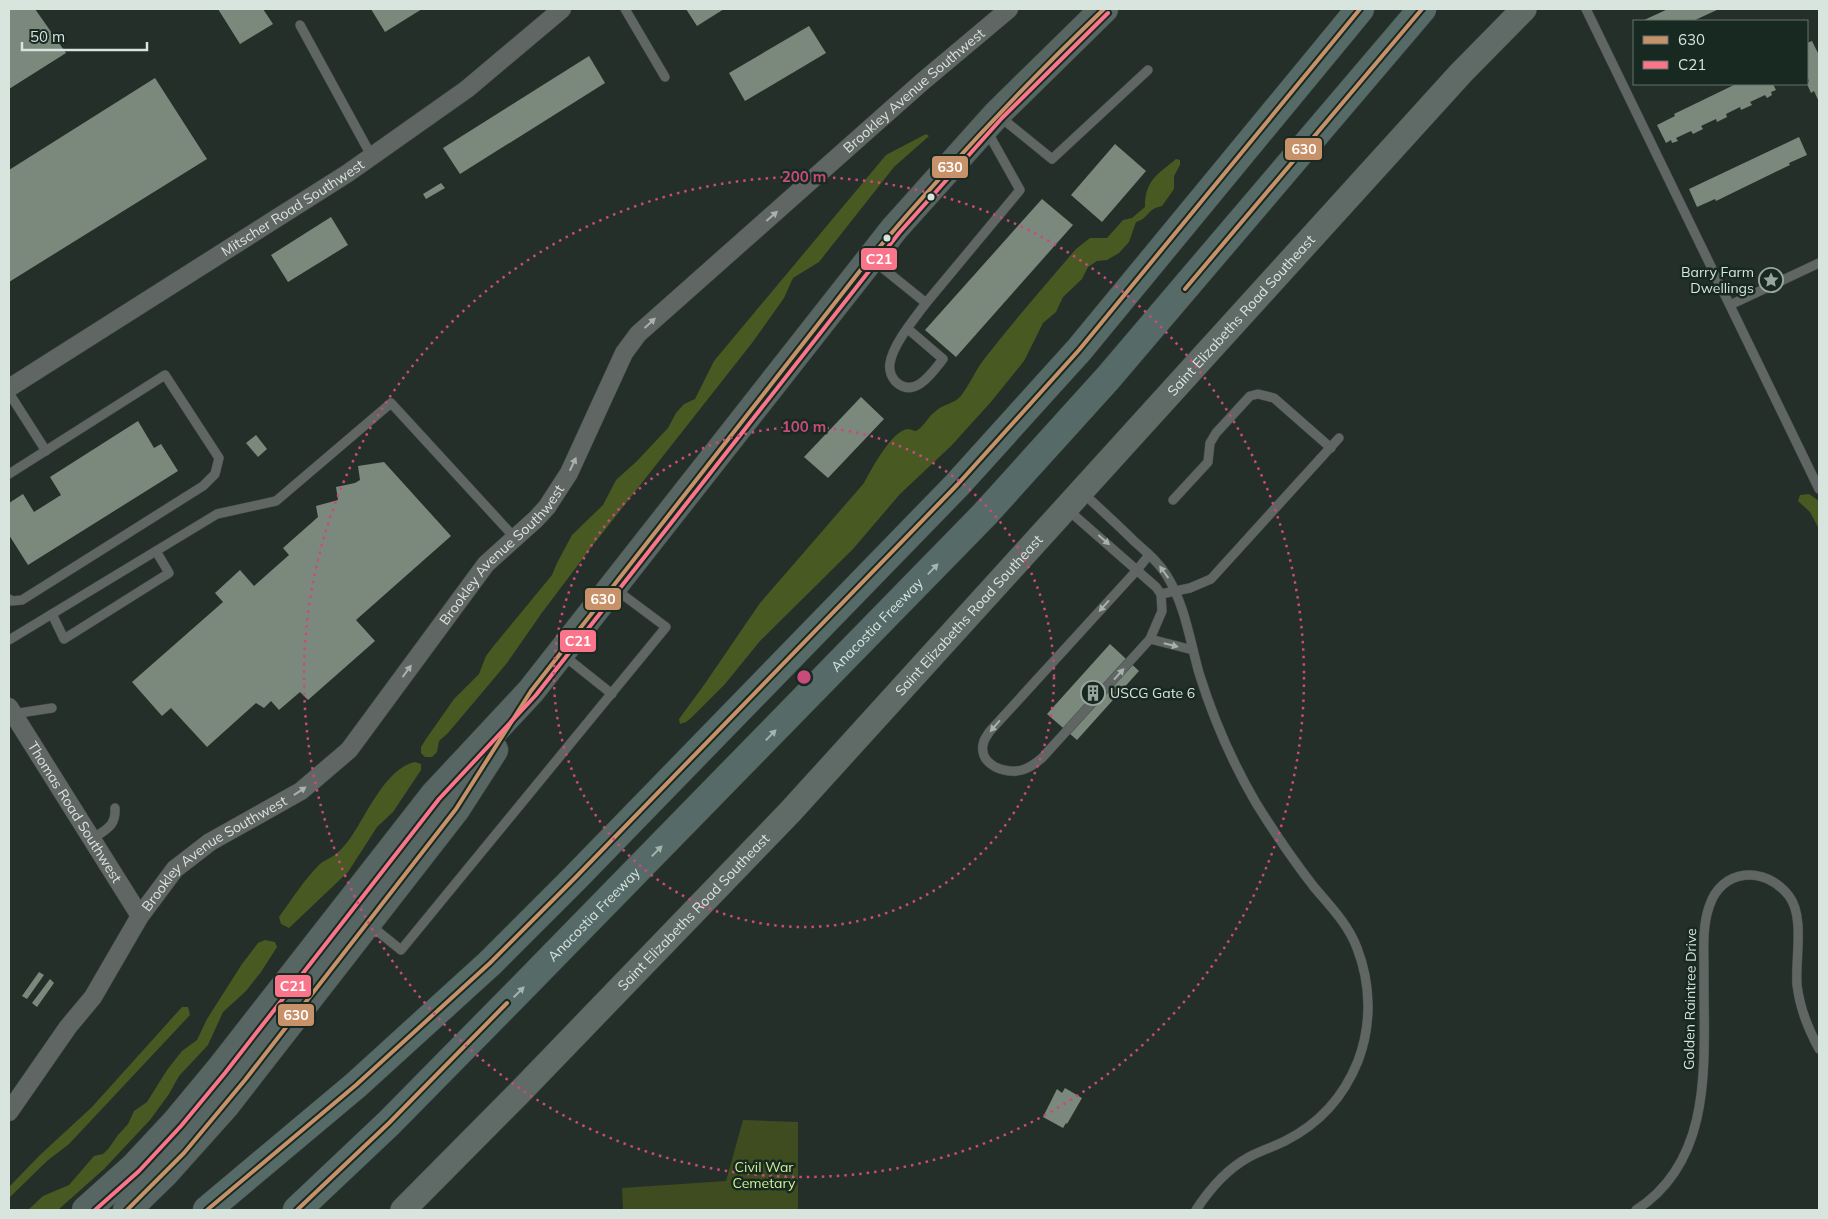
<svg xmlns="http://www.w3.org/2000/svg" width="1828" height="1219" viewBox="0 0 1828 1219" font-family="Mulish,sans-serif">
<rect width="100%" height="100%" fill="#252f2a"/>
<path fill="#3e4c20" d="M743,1120L798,1122V1210H623L622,1188L726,1181Z"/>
<g fill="#485921">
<path d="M926,134L929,136L894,167L819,262L793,278L784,298L752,343L593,545L541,614L507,663L448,733L439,741L437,752L432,757H425L421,753V747L426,739L454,699L479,674L486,656L492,648L552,575L557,563L572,535L603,505L616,480L637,461L668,428L676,413L684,404L695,399L714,361L886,155Z"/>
<path d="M1176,159L1180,160V165L1174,176V189L1162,206C1146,209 1150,218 1136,222L1129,242L1119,253L1107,260L1097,261L1088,267L1082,279L1063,297L1056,312L1043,323L1024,361L990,403L951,446L900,494L853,549L760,641L725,684L691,718L686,722L680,724L679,719L704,685L760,603L864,483C871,470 892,430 908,429C911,429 913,431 916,431C925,426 928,416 937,410C944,404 953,404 960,397C970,385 975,370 985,358C1014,321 1045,285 1076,249L1090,238H1107L1123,220L1132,218L1145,207C1145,180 1157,175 1176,159Z"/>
<path d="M1809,494L1819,501V529L1810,512L1798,501L1800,495Z"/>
<path d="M415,762L421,764V770L393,812L377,827L348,872L289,928L281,924L279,917C292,899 304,880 319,865C324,860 331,858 336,854C341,850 347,843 351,837C367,814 386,768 415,762Z"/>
<path d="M265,940L275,942L277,947L261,972L246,991L223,1012L208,1045L179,1076L169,1094L150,1120L104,1169L58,1210H28L43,1196L69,1185L94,1156L103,1154L109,1148L118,1135L128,1124L134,1111L147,1102L167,1070L182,1051L197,1040L207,1019L242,964L258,943Z"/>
<path d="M182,1007H188L190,1015L69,1144L47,1161L9,1198V1187L40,1155L92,1107Z"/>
</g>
<g fill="#7b897d">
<path d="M9,9H35L66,53L9,89Z"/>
<path d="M218,9H263L273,24L240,44Z"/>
<path d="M371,9H422L385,32Z"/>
<path d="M686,9H724L697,26Z"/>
<path d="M1668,9H1719L1693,21H1642Z"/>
<path d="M809,26L826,53L745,101L729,73Z"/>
<path d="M1812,41L1819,55V102L1814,91L1811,93L1807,84L1809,81L1807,76V43Z"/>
<path d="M589,56L605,83L460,174L443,148Z"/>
<path d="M155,78L207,159L9,282V170Z"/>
<path d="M1736,84H1773L1776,90L1771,92L1772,95L1767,98L1765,95L1750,102L1752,105L1741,110L1740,107L1726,114L1727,117L1717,122L1716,119L1701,126L1703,129L1693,134L1691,131L1676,138L1678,141L1672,143L1671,140L1666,143L1657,125L1675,116L1674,114Z"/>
<path d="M1799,137L1807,155L1789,163L1790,165L1716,201L1715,199L1697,207L1689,189Z"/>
<path d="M1115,144L1146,171L1102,222L1071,195Z"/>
<path d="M441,183L445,188L426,199L423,194Z"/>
<path d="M1042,199L1073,225L956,357L925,330Z"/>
<path d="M331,217L348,245L288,282L271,255Z"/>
<path d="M861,397L884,419L828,478L804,457Z"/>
<path d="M138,421L154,448L161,444L178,471L28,565L9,535V503L23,494L34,512L61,495L50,477Z"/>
<path d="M256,435L267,449L258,457L246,443Z"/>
<path d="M384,462L451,536L356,620L375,641L308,700L300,692L279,710L271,701L264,708L256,703L207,747L171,708L162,716L132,682L223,602L215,593L240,570L254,586L289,555L283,548L318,517L316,506L338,500L336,487L355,483L360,480L358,466Z"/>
<path d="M1110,644L1139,671L1077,740L1047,714Z"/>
<path d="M39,972L44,975L27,999L22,996Z"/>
<path d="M50,979L54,983L37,1007L32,1003Z"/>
<path d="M1065,1088L1082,1098L1067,1124L1066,1123L1063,1128L1043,1117L1057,1089L1062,1093Z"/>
</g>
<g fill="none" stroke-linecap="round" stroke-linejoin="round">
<defs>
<g id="service">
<path d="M625,9L665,77"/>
<path d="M1586,9L1819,489"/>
<path d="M300,25L372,157"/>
<path d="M999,116L1052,159L1148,70"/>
<path d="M874,261L926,303"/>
<path d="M1730,305L1819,263"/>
<path d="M908,329L943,359C932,373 914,400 895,381C891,376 889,369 890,363C893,344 915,318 926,303L1020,190L987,131"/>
<path d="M9,393L46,451"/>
<path d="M9,474L165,375L219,458L215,474L203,486L22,600L11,601L9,599"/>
<path d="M1082,492C1099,508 1117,524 1134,541C1146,552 1159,562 1167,576C1185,605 1190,641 1199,673C1213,718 1232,762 1256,803C1274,832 1293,860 1314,887C1330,906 1348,924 1357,948C1371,984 1372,1024 1358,1061C1344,1096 1319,1124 1285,1141C1273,1147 1260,1151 1249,1157C1227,1169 1209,1190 1196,1210"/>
<path d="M1173,500L1208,462L1210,443L1216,433L1250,396L1258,394L1274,398L1331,448"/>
<path d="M1067,509L1156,587L1161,594L1162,611L1150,639L1042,758C1036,763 1030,768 1022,770C1005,775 976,764 984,741C985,738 988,734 990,731L1137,570L1149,555"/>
<path d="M1161,594L1190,588L1211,579L1339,438"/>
<path d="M52,614L64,639L169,573L156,551"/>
<path d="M1150,639L1193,650"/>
<path d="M9,640L217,514L276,501L391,403L515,538"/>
<path d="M563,655L612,694"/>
<path d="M13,714L52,708"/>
<path d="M92,839C107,829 116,826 115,808"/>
<path d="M370,925L401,950L666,627L615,589"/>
<path d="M1636,1210C1717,1158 1703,1054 1704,971C1704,951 1702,927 1709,907C1721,868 1765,865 1789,896C1805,917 1795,959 1797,985C1800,1009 1808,1028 1819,1049"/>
</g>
<g id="minor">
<path id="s1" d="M9,388L348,173L467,89L562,9"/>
<path id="s2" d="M9,707L140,916"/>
<path id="s3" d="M9,1112L68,1027L93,997L140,916L175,869L210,842L301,791L349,750L486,564L536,519L547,507L569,473L624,353L638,334L922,82L1009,9"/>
</g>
<g id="secondary">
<path id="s4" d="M403,1210L519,1093L790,812L1461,73L1524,9"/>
</g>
<g id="primary">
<path d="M86,1210L134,1167L176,1122L220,1069L434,795L531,691L894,229L997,114L1104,9"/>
<path d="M127,1210L165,1173L225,1106L456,809L494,750"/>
</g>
<g id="motorway">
<path d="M207,1210L356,1085L490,963L575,878L957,485L1079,350L1360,9"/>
<path id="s5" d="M297,1210L389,1123L516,994L985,514L1108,378L1422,9"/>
</g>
</defs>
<use href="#service" stroke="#434c47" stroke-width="10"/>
<use href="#minor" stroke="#434c47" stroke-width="19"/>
<use href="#secondary" stroke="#434c47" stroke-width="26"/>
<use href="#primary" stroke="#434c47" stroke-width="29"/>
<use href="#motorway" stroke="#434c47" stroke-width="29"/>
<use href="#service" stroke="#606663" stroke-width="9"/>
<use href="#minor" stroke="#606663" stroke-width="18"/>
<use href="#secondary" stroke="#606b67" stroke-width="25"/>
<use href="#primary" stroke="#576662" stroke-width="28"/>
<use href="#motorway" stroke="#566b67" stroke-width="28"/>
<defs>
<g id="bus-1">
<path d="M1185,289L1422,9"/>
<path d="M127,1210L184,1153L245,1080L456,809L531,691L870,258C944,171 1021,88 1104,9"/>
<path d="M207,1210L356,1085L490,963L575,878L957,485L1079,350L1360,9"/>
<path d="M297,1210L389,1123L507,1003"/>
</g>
<path id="bus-2" d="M95,1210L139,1171L181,1126L225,1073L439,799L536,695L899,233L1002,118L1108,13"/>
</defs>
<use href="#bus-1" stroke="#172921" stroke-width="8"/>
<use href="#bus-2" stroke="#172921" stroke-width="8"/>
<use href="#bus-1" stroke="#c7916a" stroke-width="4"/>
<use href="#bus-2" stroke="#fa758a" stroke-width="4"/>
</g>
<defs><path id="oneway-solid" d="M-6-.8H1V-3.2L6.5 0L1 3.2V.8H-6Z" transform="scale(1.25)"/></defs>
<g fill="#a8b2ad">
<use href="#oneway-solid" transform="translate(772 216) rotate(-41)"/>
<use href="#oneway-solid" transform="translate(650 323) rotate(-43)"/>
<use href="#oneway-solid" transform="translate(573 464) rotate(-65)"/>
<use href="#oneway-solid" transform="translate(1104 540) rotate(41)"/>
<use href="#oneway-solid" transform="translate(1164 572) rotate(-126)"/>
<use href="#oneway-solid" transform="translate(1104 606) rotate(132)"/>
<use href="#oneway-solid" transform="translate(1171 645) rotate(14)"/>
<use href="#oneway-solid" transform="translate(407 671) rotate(-54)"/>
<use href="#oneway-solid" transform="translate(1119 674) rotate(-48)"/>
<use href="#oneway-solid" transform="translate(995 726) rotate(131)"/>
<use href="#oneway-solid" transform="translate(300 791) rotate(-34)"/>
</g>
<g fill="#a4b4ae">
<use href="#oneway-solid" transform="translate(933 569) rotate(-46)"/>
<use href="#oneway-solid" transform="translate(771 735) rotate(-46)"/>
<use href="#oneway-solid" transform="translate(657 851) rotate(-46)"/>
<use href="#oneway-solid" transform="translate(519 992) rotate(-45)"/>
</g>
<g fill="none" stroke="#c84b7c" stroke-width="2.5" stroke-dasharray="2.5 5">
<circle cx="804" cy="677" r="250"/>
<circle cx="804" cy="677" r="500"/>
</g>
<defs>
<symbol id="sight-ring" viewBox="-11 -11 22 22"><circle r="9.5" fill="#172921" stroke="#99a59f" stroke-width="1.5"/><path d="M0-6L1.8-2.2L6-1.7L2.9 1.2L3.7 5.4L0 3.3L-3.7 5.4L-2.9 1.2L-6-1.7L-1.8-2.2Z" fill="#99a59f"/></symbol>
<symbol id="building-ring" viewBox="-11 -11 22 22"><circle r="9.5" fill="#172921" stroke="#99a59f" stroke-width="1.5"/><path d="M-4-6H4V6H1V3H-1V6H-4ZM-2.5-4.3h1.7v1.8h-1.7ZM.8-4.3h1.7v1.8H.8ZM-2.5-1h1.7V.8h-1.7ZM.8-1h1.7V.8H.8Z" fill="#99a59f"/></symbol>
</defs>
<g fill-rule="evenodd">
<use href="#sight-ring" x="1757" y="266" width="28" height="28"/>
<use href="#building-ring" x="1079" y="679" width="28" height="28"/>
</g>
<g fill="#d8e4de" stroke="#172921" stroke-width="2">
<circle cx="931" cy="197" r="4.5"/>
<circle cx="887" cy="238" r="4.5"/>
</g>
<g text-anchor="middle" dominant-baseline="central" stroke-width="5" stroke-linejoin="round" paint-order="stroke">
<g font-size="14" fill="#d8e4de" stroke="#172921">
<text stroke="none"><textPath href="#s3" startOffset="1385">Brookley Avenue Southwest</textPath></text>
<text stroke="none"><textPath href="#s1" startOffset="336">Mitscher Road Southwest</textPath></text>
<text stroke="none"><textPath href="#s4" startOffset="1226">Saint Elizabeths Road Southeast</textPath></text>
<text stroke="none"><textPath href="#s3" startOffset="755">Brookley Avenue Southwest</textPath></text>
<text stroke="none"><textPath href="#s4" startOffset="821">Saint Elizabeths Road Southeast</textPath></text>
<text stroke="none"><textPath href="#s5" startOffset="824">Anacostia Freeway</textPath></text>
<text stroke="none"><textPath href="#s2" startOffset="124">Thomas Road Southwest</textPath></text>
<text stroke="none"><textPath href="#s3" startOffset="335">Brookley Avenue Southwest</textPath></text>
<text stroke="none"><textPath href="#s4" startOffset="416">Saint Elizabeths Road Southeast</textPath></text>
<text stroke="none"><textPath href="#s5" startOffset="419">Anacostia Freeway</textPath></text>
<text transform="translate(1690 999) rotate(-89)">Golden Raintree Drive</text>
</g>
<g font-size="14" fill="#d8e4de" stroke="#172921" text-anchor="end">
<text x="1754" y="272">Barry Farm<tspan x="1754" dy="16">Dwellings</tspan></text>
<text x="1110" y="693" text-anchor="start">USCG Gate 6</text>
</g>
<g font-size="14" fill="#d3f094" stroke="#172921">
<text x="764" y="1167">Civil War<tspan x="764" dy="16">Cemetary</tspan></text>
</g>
</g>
<circle cx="804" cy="677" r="8" fill="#c84b7c" stroke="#172921" stroke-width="2.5"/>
<g font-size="15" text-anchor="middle" font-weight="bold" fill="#c84b7c" stroke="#172921" stroke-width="5" stroke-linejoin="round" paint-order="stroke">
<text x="804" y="182">200 m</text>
<text x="804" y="432">100 m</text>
</g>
<g stroke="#172921" stroke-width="2">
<rect x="1284" y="137" width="39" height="24" rx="5" fill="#c7916a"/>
<rect x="931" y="155" width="38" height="24" rx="5" fill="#c7916a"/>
<rect x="860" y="247" width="38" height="24" rx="5" fill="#fa758a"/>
<rect x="584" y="587" width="38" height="24" rx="5" fill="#c7916a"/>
<rect x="559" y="629" width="38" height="24" rx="5" fill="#fa758a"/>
<rect x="274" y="974" width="38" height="24" rx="5" fill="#fa758a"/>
<rect x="277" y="1003" width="38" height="24" rx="5" fill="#c7916a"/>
</g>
<g font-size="14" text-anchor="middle" font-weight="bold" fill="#fff">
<text x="1304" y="154">630</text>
<text x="950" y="172">630</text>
<text x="879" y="264">C21</text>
<text x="603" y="604">630</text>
<text x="578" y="646">C21</text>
<text x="293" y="991">C21</text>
<text x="296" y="1020">630</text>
</g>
<rect width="1828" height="1219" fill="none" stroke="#d8e4de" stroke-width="20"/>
<rect x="1633" y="20" width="175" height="65" fill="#172921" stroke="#64746d"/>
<rect x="1643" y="36" width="25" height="8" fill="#c7916a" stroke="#64746d"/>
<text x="1678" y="45" font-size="15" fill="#d8e4de">630</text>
<rect x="1643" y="61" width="25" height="8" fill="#fa758a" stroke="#64746d"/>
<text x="1678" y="70" font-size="15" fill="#d8e4de">C21</text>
<path d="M22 42v8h125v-8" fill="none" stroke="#d8e4de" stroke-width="2.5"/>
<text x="30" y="42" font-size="15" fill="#d8e4de" stroke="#172921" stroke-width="4" paint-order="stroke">50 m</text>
</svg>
